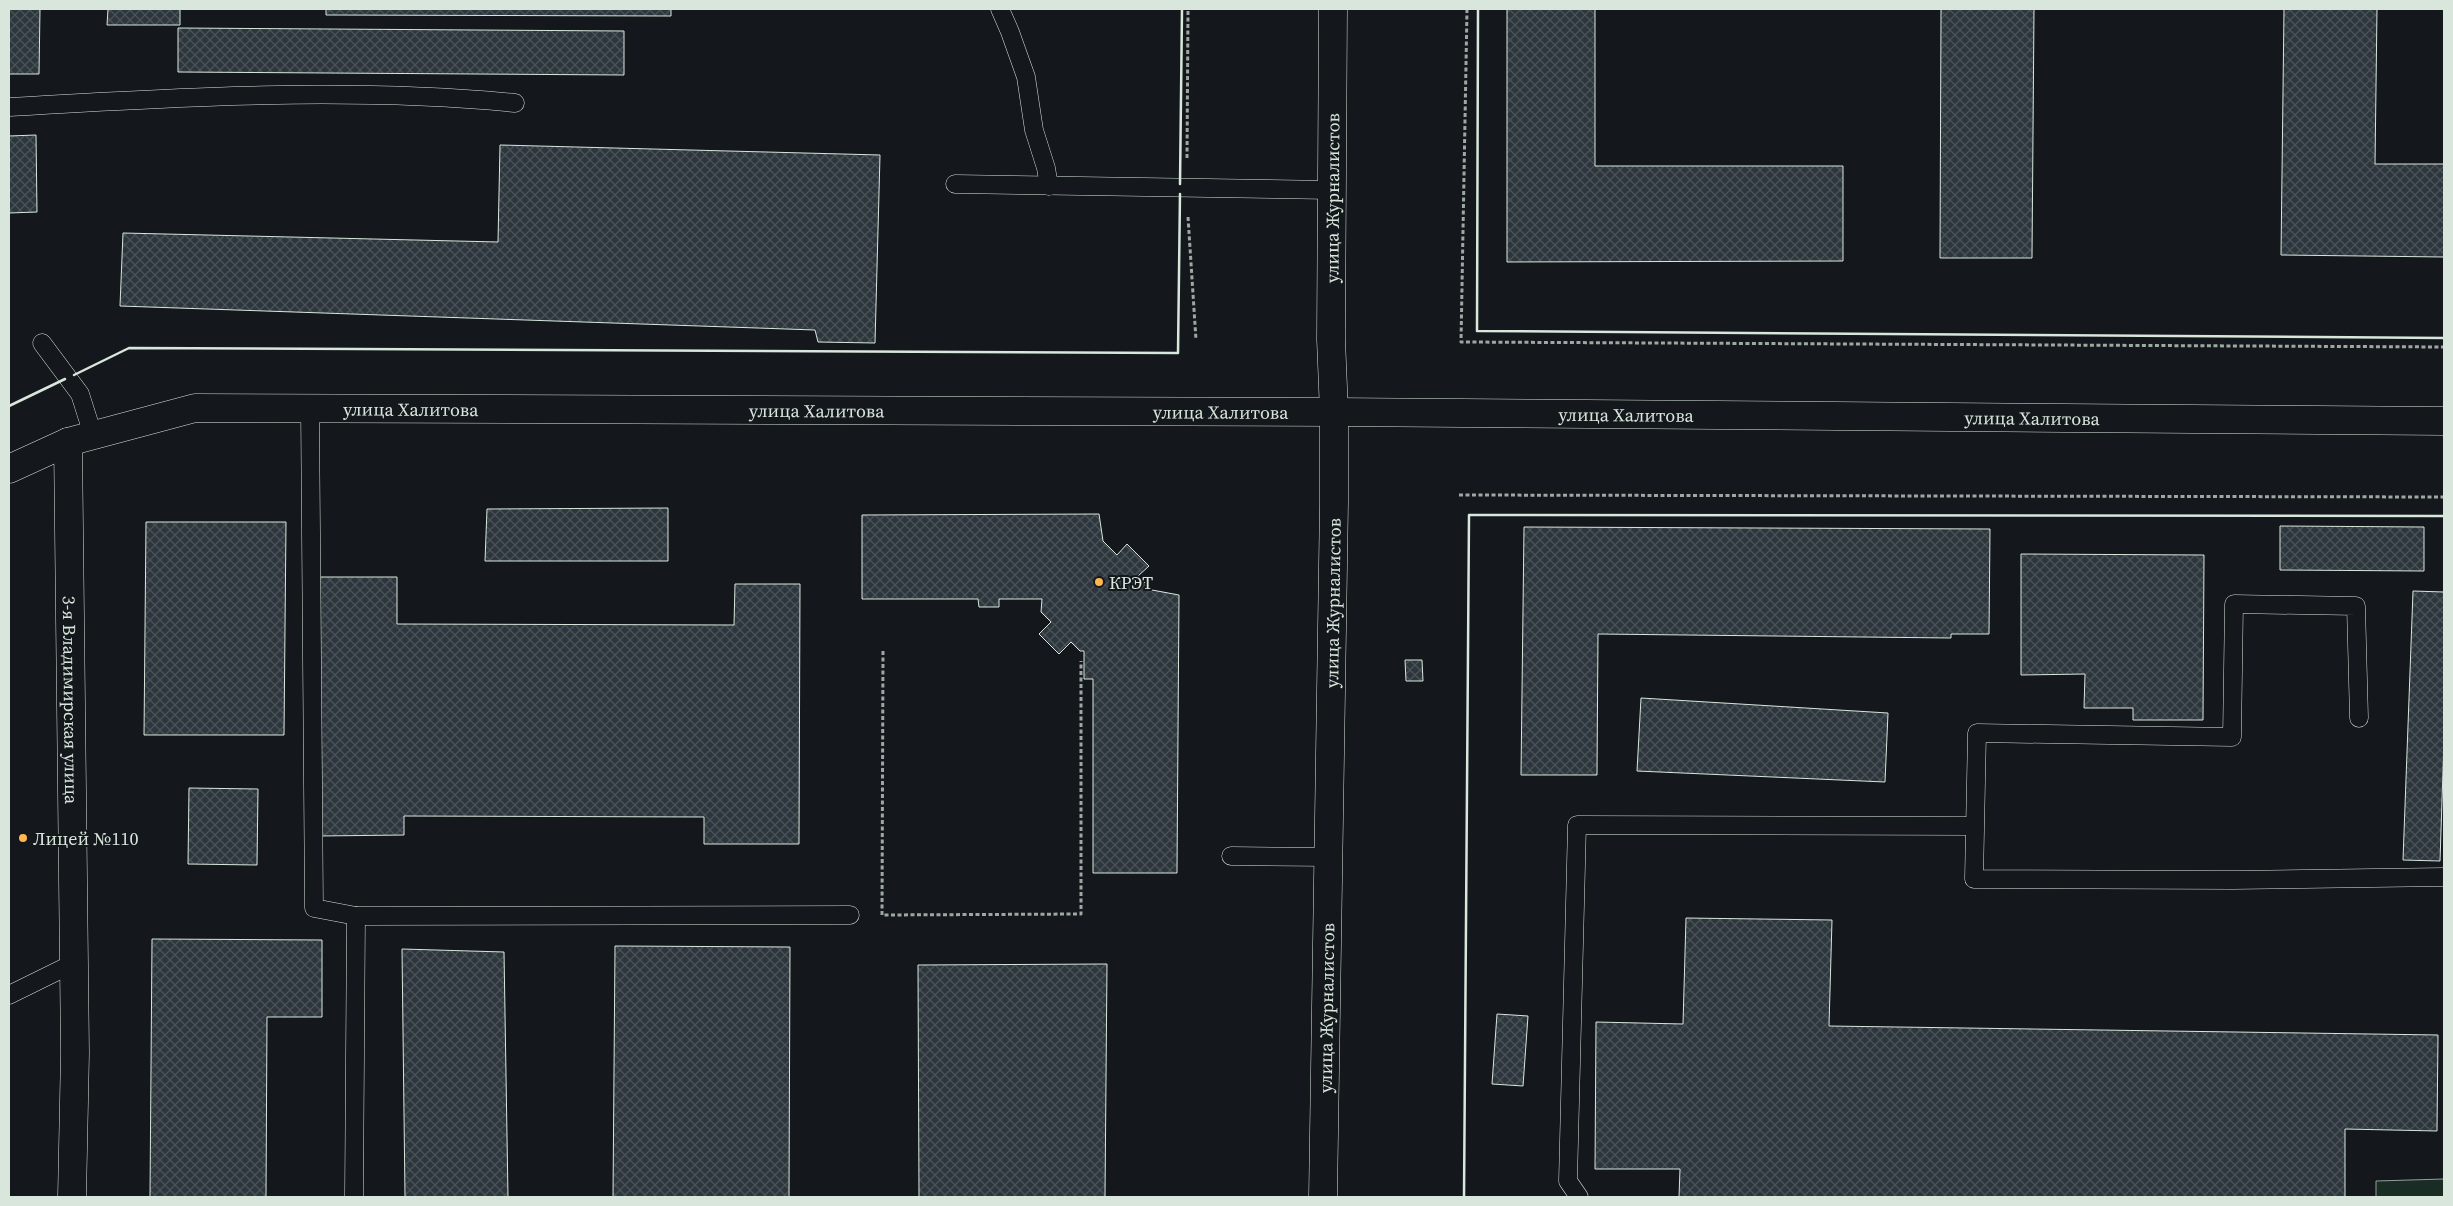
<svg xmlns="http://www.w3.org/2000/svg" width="2453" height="1206" viewBox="0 0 2453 1206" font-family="'Source Serif 4',serif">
<defs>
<pattern id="building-cross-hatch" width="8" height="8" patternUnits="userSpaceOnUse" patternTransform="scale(1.25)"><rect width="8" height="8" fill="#2c363c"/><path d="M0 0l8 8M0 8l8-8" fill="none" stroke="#4a5358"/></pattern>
</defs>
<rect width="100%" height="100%" fill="#14181c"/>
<path fill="#1a2d24" stroke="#939e99" d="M2444,1179V1197H2376V1181Z"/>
<g fill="url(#building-cross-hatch)" stroke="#d8e6dc">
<path d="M9,9H40L39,74H9Z"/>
<path d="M108,9H180V25H107Z"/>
<path d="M326,9H671V16L326,15Z"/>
<path d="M1507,9H1595V166H1843V261L1507,262Z"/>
<path d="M1941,9H2034L2032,258H1940Z"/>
<path d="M2284,9H2377L2375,164H2444V257L2281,255Z"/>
<path d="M178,28L624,31V75L178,72Z"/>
<path d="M36,135L37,212L9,213V136Z"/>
<path d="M500,145L880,155L875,343L818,342L815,330L120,306L123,233L498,242Z"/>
<path d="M668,508V561H485L487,509Z"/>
<path d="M1099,514L1103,541L1117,555L1127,544L1149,566L1138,576L1152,590L1179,595L1177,873H1093V679H1084V651H1080L1071,642L1059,654L1039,634L1051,622L1041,612L1042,599H999V607H979L978,599H862V515Z"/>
<path d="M146,522H286L284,735H144Z"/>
<path d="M2280,526L2424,527V571L2280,570Z"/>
<path d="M1524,527L1990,529L1989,634H1951V638L1598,634L1597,775H1521Z"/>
<path d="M2021,554L2204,555L2203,720H2133V708H2084L2085,674L2021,675Z"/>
<path d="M320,577H397V624L734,625L735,584H800L799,844H704V817L404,816V835L319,836Z"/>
<path d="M2413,591L2444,592V741L2440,861L2403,860Z"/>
<path d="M1405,660H1422L1423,681H1406Z"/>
<path d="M1641,698L1888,713L1885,782L1637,771Z"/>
<path d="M189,788L258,789L257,865L188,864Z"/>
<path d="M1686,918L1832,920L1829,1026L2438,1035L2437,1131L2345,1129V1197H1679L1680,1169H1595L1596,1022L1683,1024Z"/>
<path d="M152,939L322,940V1017H267L266,1197H150Z"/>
<path d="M615,946L790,947L789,1197H613Z"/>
<path d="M402,949L504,952L508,1197H405Z"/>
<path d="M1107,964L1105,1197H919L918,965Z"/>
<path d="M1497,1014L1528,1016L1523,1086L1492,1084Z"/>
</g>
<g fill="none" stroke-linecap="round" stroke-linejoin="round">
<defs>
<g id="lane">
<path d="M1000,9L1010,32L1026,77L1034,130L1046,168L1049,186"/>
<path d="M9,107C175,97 349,87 515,103"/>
<path d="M955,184L1331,190"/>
<path d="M42,343L80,394L93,435"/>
<path d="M310,408L314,908L356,916"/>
<path d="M2359,718L2356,606L2234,604L2232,737L1977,733L1974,879L2233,880L2444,877"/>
<path d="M1231,856L1328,857"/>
<path d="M9,995L74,963"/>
<path d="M354,1197L356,916L850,915"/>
<path d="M1579,1197L1568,1181L1577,825L1974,826"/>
</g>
<g id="street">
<path id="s1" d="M68,442L75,1053L72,1197"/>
<path id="s2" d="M9,469L68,442L195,408L1334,412"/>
</g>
<g id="secondary">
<path id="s3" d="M1334,412L2444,421"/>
<path id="s4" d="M1323,1197L1334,502V412L1331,339L1333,9"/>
</g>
</defs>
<use href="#lane" stroke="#d8e6dc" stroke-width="19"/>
<use href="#street" stroke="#d8e6dc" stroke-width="29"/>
<use href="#secondary" stroke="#d8e6dc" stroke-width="29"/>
<g stroke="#9da8a2" stroke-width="3" stroke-dasharray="4 2.5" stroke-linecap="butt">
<path d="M1467,9L1461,342L2444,347"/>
<path d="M1187,158L1188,9"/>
<path d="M1188,217L1196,340"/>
<path d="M1459,495L2444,497"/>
<path d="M883,651L882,915L1081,914V661"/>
</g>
<use href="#lane" stroke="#14181c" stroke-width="18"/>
<use href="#street" stroke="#14181c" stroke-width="28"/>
<use href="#secondary" stroke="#14181c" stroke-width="28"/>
<g stroke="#d8e6dc" stroke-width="2.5">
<path d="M1478,9L1477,331L2444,338"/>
<path d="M1180,184L1182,9"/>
<path d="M74,375L129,348L1178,353L1180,194"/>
<path d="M9,406L65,379"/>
<path d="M1464,1197L1469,515L2444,516"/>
</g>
</g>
<g fill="#ffb74d" stroke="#14181c" stroke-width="2">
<circle cx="1099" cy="582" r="5"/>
<circle cx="23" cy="838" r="5"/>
</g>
<g text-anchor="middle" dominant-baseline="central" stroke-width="4" stroke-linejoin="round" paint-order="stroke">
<g font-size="18" fill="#d8e6dc" stroke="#14181c">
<text stroke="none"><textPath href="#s4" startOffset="999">улица Журналистов</textPath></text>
<text stroke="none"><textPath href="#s2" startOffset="412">улица Халитова</textPath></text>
<text stroke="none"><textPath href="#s2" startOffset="818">улица Халитова</textPath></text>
<text stroke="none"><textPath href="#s2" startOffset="1222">улица Халитова</textPath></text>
<text stroke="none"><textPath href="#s3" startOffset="292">улица Халитова</textPath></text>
<text stroke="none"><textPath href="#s3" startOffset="698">улица Халитова</textPath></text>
<text stroke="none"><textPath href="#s4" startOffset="594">улица Журналистов</textPath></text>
<text stroke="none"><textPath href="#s1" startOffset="258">3-я Владимирская улица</textPath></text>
<text stroke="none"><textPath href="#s4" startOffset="189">улица Журналистов</textPath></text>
</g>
<g font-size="18" fill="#d8e6dc" stroke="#14181c" text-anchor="start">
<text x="1109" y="582">КРЭТ</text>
<text x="33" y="838">Лицей №110</text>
</g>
</g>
<rect width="2453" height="1206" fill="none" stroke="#d8e6dc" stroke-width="20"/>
</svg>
